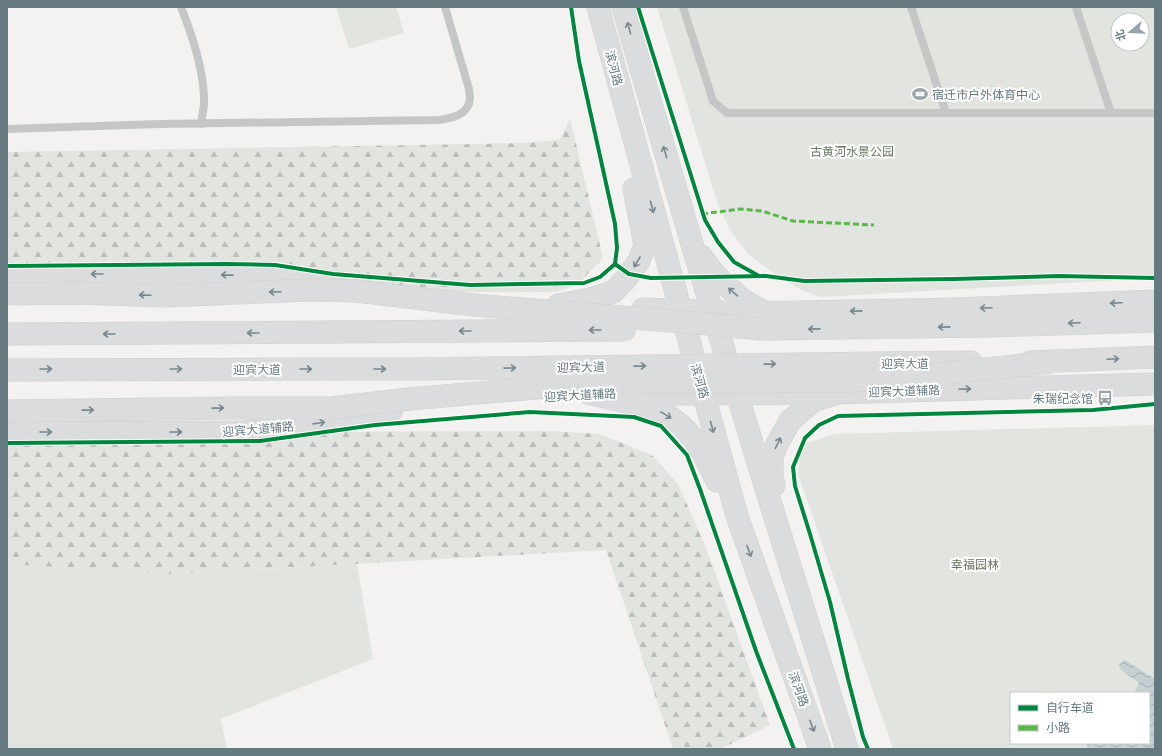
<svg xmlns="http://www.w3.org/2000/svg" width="1162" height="756" viewBox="0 0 1162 756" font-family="'Golos Text','Noto Sans SC',sans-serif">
<defs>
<pattern id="forest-firs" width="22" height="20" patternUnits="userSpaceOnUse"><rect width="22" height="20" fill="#e2e4df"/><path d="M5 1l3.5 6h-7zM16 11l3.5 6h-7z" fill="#bbbeba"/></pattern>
<pattern id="water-waves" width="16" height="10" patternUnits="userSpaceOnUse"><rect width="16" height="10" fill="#c6d0d2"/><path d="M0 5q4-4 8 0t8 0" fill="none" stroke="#a4aeb0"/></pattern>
</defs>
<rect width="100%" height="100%" fill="#f3f2f1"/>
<g fill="#e2e4df" fill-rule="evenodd">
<path d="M336,7H396L404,33L349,49Z"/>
<path d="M657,7H1155V278L821,297L801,290L779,277L749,255L732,233L718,205ZM1118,20H1142V44H1118Z"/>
<path d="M1155,425V749H893L798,474L802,445L834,434ZM1011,693H1149V743H1011Z"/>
<path d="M7,564L174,574L357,564L373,659L221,719L227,749H7Z"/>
</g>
<g fill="url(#forest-firs)">
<path d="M570,118L603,258L578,284L557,292L7,293V152L523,143L560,140Z"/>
<path d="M551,431L600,434L652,455L678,484L705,545L770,725L720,749H673L606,550L174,574L7,564V433Z"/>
</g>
<path fill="url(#water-waves)" d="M1125,660L1155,679V749H1088L1086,743H1149V693H1134L1139,683L1121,670L1119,664Z"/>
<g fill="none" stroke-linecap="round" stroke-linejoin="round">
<defs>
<g id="secondary">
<path d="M598,7L737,516L820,749"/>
<path d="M623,7L692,244L759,466L847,749"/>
<path d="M701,256L717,277L743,300L766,313"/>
<path d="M558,305L590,299L613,292L625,280L639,261L645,245L634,189"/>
<path d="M588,393L656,409L669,416L682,426L693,438L703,453L717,481"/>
<path d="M774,485L772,475V457L777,444L790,421L813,401L838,393"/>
</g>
<g id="primary">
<path d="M7,275L172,274L277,277L336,282"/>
<path d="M643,309L749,313L957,309L1155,301"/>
<path d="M634,393H657L671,394L831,393L1155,384"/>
<path d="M7,433L243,432L287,426L319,424L392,410"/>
</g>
<g id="highway">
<path d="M760,329L988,326L1155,321"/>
<path d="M7,334L334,332"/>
<path d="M1031,362L1155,357"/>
<path d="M878,363L971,362"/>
<path d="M7,370L341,369"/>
</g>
</defs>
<use href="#secondary" stroke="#d0d0d1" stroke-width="23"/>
<use href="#primary" stroke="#cfcfcf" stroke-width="23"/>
<use href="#highway" stroke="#cfd0d0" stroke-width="23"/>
<g stroke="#c5c7c7" stroke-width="8">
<path d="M181,7C193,37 205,73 204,105C203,111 202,118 201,124"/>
<path d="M683,7L713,101L727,113H1155"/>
<path d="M911,7L946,113"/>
<path d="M1076,7L1111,113"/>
<path d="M7,129L160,124L439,120C452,118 469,115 470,98C470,95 469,92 469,89L445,7"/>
</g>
<use href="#secondary" stroke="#dbdcdd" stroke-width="22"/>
<use href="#primary" stroke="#dbdcdd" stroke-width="22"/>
<use href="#highway" stroke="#dbdcdd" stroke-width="22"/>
<defs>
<g id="highway-bridge">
<path d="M7,294L73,293L166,296L309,290L357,291L474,305L708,324L760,329"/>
<path d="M334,332L625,330"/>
<path d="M341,369H413L878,363"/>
<path d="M7,411L232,408H331L409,399L594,383L849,381L917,376L1051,362"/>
</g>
</defs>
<use href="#highway-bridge" stroke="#cfd0d0" stroke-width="23" stroke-linecap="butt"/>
<use href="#highway-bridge" stroke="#dbdcdd" stroke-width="22"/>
<path stroke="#58b947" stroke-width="3" stroke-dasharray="6 3" stroke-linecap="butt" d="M702,214L740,209L762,211L793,221L874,225"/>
<defs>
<g id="cycleway">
<path d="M571,7L579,61L615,224L617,248L615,264"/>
<path d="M638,7L705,220L718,242L734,262L759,276"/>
<path d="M7,266L226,264L275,265L333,274L470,285L584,283L600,277L615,264L629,274L651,278L766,276L804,281L954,279L1059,276L1155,278"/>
<path d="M7,443L260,441L375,425L530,412L634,417L661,426L687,455L700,489L756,651L794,749"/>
<path d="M868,749L863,737L848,679L830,602L810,534L795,486L793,467L805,438L819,425L838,416L1093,410L1155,404"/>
</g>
</defs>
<use href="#cycleway" stroke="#fff" stroke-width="6"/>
<use href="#cycleway" stroke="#00873e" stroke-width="4"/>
</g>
<defs><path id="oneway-shaft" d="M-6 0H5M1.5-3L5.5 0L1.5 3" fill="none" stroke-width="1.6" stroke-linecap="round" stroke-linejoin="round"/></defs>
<g stroke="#77888e">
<use href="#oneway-shaft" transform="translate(629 28) rotate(-106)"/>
<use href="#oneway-shaft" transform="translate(665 152) rotate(-106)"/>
<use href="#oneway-shaft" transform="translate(652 207) rotate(75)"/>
<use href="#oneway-shaft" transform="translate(637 262) rotate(121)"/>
<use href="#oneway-shaft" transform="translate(97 274) rotate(180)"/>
<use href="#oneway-shaft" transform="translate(227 275) rotate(-179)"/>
<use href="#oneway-shaft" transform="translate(275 292) rotate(178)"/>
<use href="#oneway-shaft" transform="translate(733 292) rotate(-139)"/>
<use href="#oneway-shaft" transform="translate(145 295) rotate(-178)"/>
<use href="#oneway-shaft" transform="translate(1116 303) rotate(178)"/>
<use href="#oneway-shaft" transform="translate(986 308) rotate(178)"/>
<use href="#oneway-shaft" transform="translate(856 311) rotate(179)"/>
<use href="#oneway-shaft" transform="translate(1074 323) rotate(178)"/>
<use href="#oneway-shaft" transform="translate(944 327) rotate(179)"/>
<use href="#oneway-shaft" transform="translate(814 329) rotate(179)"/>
<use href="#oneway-shaft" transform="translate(595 330) rotate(180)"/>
<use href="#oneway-shaft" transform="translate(465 331) rotate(180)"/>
<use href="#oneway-shaft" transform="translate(253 333) rotate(180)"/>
<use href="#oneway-shaft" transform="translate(109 334) rotate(180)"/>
<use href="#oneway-shaft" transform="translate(1113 359) rotate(-3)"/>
<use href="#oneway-shaft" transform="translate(770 364) rotate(-1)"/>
<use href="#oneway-shaft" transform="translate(640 366) rotate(-1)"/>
<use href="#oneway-shaft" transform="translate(510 368) rotate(-1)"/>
<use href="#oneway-shaft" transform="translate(46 369)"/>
<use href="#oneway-shaft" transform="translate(176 369)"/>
<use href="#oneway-shaft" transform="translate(306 369)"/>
<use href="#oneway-shaft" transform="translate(380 369)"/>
<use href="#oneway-shaft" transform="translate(965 389) rotate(-2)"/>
<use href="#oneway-shaft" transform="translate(218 408) rotate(-1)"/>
<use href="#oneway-shaft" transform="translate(88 410) rotate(-1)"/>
<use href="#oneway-shaft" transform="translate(666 415) rotate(31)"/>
<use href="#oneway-shaft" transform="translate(319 423) rotate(-8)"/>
<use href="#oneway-shaft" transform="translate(712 427) rotate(75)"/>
<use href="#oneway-shaft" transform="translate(46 432)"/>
<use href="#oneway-shaft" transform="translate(176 432)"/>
<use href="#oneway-shaft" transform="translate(778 443) rotate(-64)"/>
<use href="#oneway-shaft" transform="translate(749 551) rotate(70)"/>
<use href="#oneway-shaft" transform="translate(812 726) rotate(70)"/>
</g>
<defs>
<symbol id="stadium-bare" viewBox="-9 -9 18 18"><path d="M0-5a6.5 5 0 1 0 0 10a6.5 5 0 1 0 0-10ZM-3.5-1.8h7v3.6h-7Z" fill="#97a3a8" stroke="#fff" stroke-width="2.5" paint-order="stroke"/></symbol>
<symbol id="bus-bare" viewBox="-9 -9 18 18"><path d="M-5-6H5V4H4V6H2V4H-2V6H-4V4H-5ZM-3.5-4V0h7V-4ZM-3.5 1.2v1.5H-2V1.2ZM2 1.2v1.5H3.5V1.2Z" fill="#97a3a8" stroke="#fff" stroke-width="2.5" paint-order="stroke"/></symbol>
</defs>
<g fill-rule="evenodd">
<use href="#stadium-bare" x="909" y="83" width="22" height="22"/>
<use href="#bus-bare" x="1094" y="387" width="22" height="22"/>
</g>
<g text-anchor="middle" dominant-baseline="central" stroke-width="4" stroke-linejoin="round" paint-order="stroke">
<g font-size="12" fill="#657980" stroke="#fff">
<text transform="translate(614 68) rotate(75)">滨河路</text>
<text x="905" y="363">迎宾大道</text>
<text transform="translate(581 367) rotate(-1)">迎宾大道</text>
<text x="257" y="369">迎宾大道</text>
<text transform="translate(700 381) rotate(74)">滨河路</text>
<text transform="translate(904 391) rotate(-2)">迎宾大道辅路</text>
<text transform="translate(580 395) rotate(-3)">迎宾大道辅路</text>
<text transform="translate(258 429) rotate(-5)">迎宾大道辅路</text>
<text transform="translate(799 689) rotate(70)">滨河路</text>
</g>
<g font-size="12" fill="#657980" stroke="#fff" text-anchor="start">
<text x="932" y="94">宿迁市户外体育中心</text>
<text x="1093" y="398" text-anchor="end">朱瑞纪念馆</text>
</g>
<g font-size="12" fill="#6b7863" stroke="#fff">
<text x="852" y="151">古黄河水景公园</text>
<text x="975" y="564">幸福园林</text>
</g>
</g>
<rect width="1162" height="756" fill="none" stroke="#657980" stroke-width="16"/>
<rect x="1010" y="692" width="140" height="52" fill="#ffffff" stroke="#c1c9cc"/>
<rect x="1018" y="705" width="20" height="6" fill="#00873e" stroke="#c1c9cc"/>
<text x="1046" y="712" font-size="12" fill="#657980">自行车道</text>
<rect x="1018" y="725" width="20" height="6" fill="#58b947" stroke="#c1c9cc"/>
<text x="1046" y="732" font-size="12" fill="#657980">小路</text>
<g transform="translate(1130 32) rotate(251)"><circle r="19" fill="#ffffff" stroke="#c1c9cc"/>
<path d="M0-3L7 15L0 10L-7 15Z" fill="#97a3a8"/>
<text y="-6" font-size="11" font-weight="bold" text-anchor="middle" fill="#657980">北</text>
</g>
</svg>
